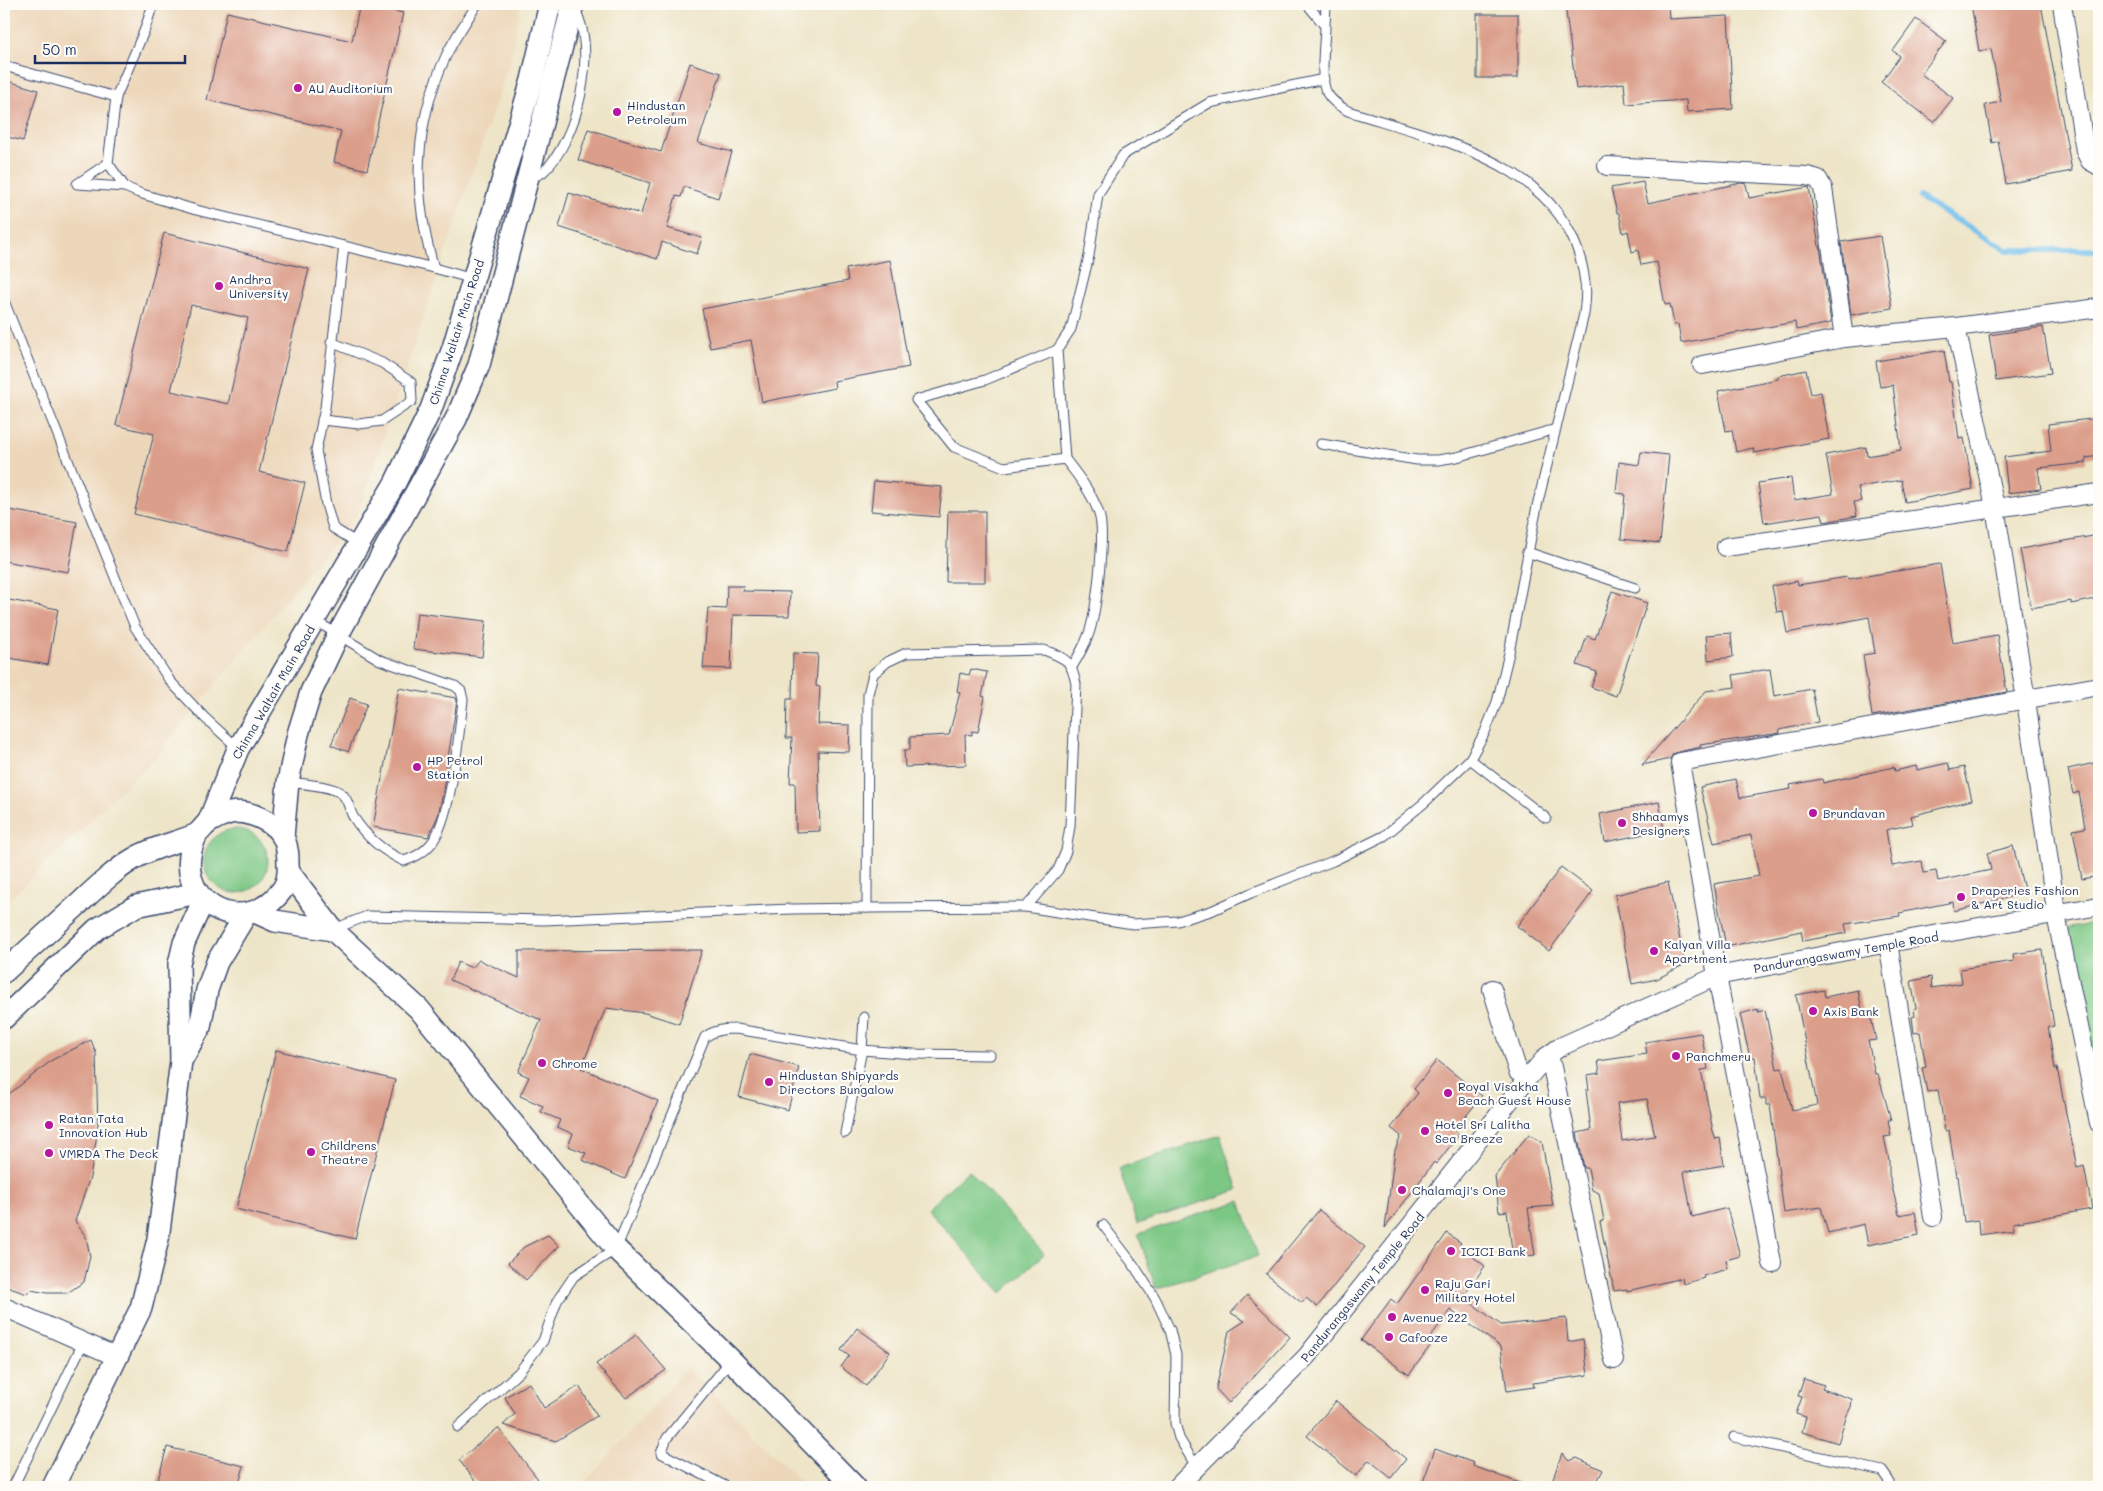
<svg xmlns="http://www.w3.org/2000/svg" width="2103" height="1491" viewBox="0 0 2103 1491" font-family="Mali,sans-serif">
<rect width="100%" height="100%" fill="#fdfcf7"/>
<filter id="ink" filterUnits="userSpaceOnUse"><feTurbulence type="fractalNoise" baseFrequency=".02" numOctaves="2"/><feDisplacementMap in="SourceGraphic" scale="10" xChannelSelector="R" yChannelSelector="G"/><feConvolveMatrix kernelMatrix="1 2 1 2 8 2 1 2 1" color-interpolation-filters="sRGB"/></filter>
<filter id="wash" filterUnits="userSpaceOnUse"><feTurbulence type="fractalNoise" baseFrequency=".0096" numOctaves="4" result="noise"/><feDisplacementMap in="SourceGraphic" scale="20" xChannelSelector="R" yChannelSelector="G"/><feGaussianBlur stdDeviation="1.12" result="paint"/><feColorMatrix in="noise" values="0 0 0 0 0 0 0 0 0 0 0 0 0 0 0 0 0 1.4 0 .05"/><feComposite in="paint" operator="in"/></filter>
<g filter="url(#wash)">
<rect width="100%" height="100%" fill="#eee5c8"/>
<g fill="#edd7ba">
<path d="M4,4H521L511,58L358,513L156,756L4,905Z"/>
<path d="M687,1368L789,1470L807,1487H581Z"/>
</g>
<g fill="#7cc784" stroke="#4c7b71">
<circle cx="236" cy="861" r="32"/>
<path d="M2099,922V1099L2064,928Z"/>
<path d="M1220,1135L1238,1190L1137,1224L1119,1168Z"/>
<path d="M969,1170L1044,1254L1002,1293L927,1209Z"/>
<path d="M1240,1201L1258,1256L1156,1289L1138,1234Z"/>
</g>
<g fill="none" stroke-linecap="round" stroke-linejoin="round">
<path stroke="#70beeb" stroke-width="6" d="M1919,197L2007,250H2099"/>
</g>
<g id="blocks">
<g fill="#db9e8a" fill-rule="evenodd">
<path d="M360,4L403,13L367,170L334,162L341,131L207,100L227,12L352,41Z"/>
<path d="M1565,4H1668L1669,19L1728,16L1733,109L1687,112L1686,100L1626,104L1624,83L1576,89Z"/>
<path d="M1971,4H2041L2072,171L2006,184L1998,141L1992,143L1985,105L2001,102L1991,49L1979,51Z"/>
<rect x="1477" y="14" width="41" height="64"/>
<path d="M1916,19L1946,41L1921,74L1953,98L1934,122L1881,82L1900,56L1893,51Z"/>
<path d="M690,63L721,73L698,143L732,152L718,198L684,187L681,197L676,196L667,228L702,238L697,254L662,242L657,259L559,227L569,193L641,214L650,183L578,160L588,129L661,152Z"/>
<path d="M8,81L38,90L23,141L4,136V96Z"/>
<path d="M1643,182L1648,203L1741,183L1746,184L1749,198L1809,187L1819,246H1820L1831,323L1796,330L1795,322L1681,343L1678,324L1674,325L1670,304L1665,305L1657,262L1641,265L1638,250L1632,252L1628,231L1623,233L1619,213H1617L1611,188Z"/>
<path d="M164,233L309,269L259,472L305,483L288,552L134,514L154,434L116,425ZM191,305L248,318L228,404L171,391Z"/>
<path d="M1880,236L1892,308L1851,315L1841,242Z"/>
<path d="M890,260L909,367L834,381L835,388L762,402L751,340L710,348L702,309L848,281L846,269Z"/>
<path d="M2043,327L2051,373L1996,381L1989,335Z"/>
<path d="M1944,350L1949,382H1951L1959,439L1964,438L1973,489L1905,502L1901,480L1858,487L1861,501L1854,502L1857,516L1824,522L1822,514L1764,523L1758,483L1791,478L1794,500L1833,494L1826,455L1866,447L1867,456L1901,450L1893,385L1880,387L1876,361Z"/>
<path d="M1806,370L1811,394L1821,392L1829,439L1754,453L1753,448L1736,452L1732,430L1726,431L1718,391L1778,379V376Z"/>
<path d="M2099,418V456L2086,458V463L2038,468L2041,489L2008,493L2004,457L2051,451L2048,424Z"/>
<path d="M1641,452L1669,455L1660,543L1621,539L1625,494L1616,493L1619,462L1639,465Z"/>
<path d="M874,481L942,487L939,517L871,511Z"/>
<path d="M4,509L77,522L68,572L4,561Z"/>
<path d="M948,511H985V582H946Z"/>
<path d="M2093,536L2099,569V598L2071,604V601L2031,608L2020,549Z"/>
<path d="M1940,564L1953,643L1997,635L2007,692L1872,716L1863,655L1875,653L1869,617L1787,633L1783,611L1777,612L1772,586L1797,581L1798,585L1847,577L1848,579Z"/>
<path d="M727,586H744L743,591L790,592L789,616L733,615L731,669L703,668L708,608L726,609Z"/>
<path d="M1612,591L1647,603L1616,696L1591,687L1597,672L1577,665L1587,636L1595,639Z"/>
<path d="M4,599L58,609L48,665L4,657Z"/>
<path d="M417,613L486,621L482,657L413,649Z"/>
<path d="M1731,633L1733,657L1708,660L1706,635Z"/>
<path d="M793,653L818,654L816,686L820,687L818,724L850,725L849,752L818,751L820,831L796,832L795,783H790L792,738H786L787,699H792Z"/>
<path d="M971,669L987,672L982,696L985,697L978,732L972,731V735L965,734L966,765L905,767L904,750H910V737L949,735L960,692L957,691L960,673L969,675Z"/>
<path d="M1770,669L1774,696L1812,689L1818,722L1779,730L1780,733L1700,745L1701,747L1678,752L1673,754L1670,759L1642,765L1706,691L1735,687L1733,675Z"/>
<path d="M399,688L456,698L457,700L442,797L438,816L428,837L373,827Z"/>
<path d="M350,698L367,704L348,752L331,745Z"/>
<path d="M2099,762V876L2082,879L2073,830L2085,828L2079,792L2073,794L2068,769Z"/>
<path d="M1948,763L1950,770L1964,767L1972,800L1911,816L1913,824L1886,830L1892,866L1922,861L1924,873L1936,871L1938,881L1991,870L1987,853L2013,846L2025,893L1954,911L1953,902L1899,913L1900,916L1845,924L1847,933L1803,941L1801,931L1726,947L1714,884L1759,876L1751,835L1714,843L1700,787L1736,779L1740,798L1791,789L1790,785L1822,779L1823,783L1894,767L1895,771L1916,766L1917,770Z"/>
<path d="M1659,802L1664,830L1605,842L1600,814Z"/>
<path d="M1561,867L1593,891L1549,951L1517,926Z"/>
<path d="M1668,882L1685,964L1657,979L1632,984L1615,895Z"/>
<path d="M702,950L679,1024L645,1013L606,1008L581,1068L658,1101L625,1179L582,1160L586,1153L568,1146L573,1134L557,1127L560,1120L541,1112L543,1106L520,1096L529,1077L518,1072L541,1020L450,980L458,962L472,968L479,960L519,978V951Z"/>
<path d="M2042,950L2054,1026L2048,1027L2055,1069L2057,1068L2077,1168L2084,1166L2092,1209L2013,1223L2014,1230L1979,1235L1978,1220L1964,1222L1958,1176L1956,1177L1949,1130L1945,1131L1938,1090L1927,1092L1922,1068L1926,1067L1920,1032L1914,1033L1912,1017L1915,1016L1914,1009L1916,1008L1911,981L1931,977L1932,988L1962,983L1960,969L2014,961L2013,954Z"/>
<path d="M1824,990L1825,997L1858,990L1863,1016L1870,1014L1876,1040L1868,1041L1875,1074H1878L1891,1120H1888L1891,1136L1884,1137L1889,1160V1174L1899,1215L1915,1212L1919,1235L1868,1245L1864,1224L1828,1233L1821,1207L1784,1213L1770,1105H1766V1099H1760L1755,1057L1750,1058L1740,1014L1758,1009V1012L1765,1010L1777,1069L1782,1068L1792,1110L1817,1105L1796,995Z"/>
<path d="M1701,1033L1708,1069L1701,1070L1713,1131L1716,1139L1720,1138L1724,1165L1684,1172L1692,1217L1727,1208L1740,1256L1726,1260L1728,1269L1703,1276L1704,1278L1683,1284L1682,1278L1627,1291V1289L1614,1291L1600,1222L1604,1221L1599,1193L1592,1190L1588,1168H1584L1577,1133L1591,1130L1586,1090H1589L1587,1075L1600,1073L1598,1061L1647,1054L1645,1042ZM1647,1099L1655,1136L1622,1141L1617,1103Z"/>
<path d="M91,1040L96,1053L98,1129L90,1177L75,1221L86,1237L90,1256L84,1282L67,1293H47L31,1290L27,1294L4,1286V1098L52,1060Z"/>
<path d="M276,1050L395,1080L355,1239L236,1209Z"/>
<path d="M750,1054L799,1067L788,1110L739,1097Z"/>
<path d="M1437,1060L1482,1096L1454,1131L1459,1135L1436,1164L1434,1162L1385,1228L1395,1150L1401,1136L1391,1128L1418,1093L1414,1089Z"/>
<path d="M1529,1134L1542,1142L1553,1206L1528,1208L1535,1255L1513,1258L1507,1211L1499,1212L1495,1176Z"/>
<path d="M1319,1210L1365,1247L1317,1307L1306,1298L1302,1303L1266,1274Z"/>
<path d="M1447,1233L1461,1243L1459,1246L1485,1266L1463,1297L1501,1325L1566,1318L1568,1342L1583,1339L1588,1375L1533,1383L1534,1387L1507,1391L1501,1347L1450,1310L1429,1339L1433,1342L1409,1375L1361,1340L1391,1299L1397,1304Z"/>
<path d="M548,1235L559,1246L526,1280L508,1263L524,1247Z"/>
<path d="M1247,1295L1290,1337L1229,1403L1216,1389L1229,1331L1245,1321L1231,1313Z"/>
<path d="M857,1328L890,1352L866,1386L841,1367L849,1356L841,1350Z"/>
<path d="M636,1335L666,1370L626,1398L596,1364Z"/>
<path d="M1804,1379L1824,1385L1822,1389L1852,1399L1851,1407L1847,1415L1838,1443L1802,1432L1806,1417L1796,1414L1802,1397L1798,1396Z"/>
<path d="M529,1383L544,1408L579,1386L597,1416L556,1441L503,1425L515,1414L505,1397Z"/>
<path d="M1336,1401L1406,1459L1391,1478L1369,1460L1356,1476L1307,1436Z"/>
<path d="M498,1428L538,1479L528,1487H480L459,1460Z"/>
<path d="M167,1447L244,1466L238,1487H156Z"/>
<path d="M1435,1449L1474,1463L1473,1466L1525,1485V1487H1421Z"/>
<path d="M1562,1453L1569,1461L1577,1458L1603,1470L1594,1487H1550Z"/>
</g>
</g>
</g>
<g filter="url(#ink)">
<use href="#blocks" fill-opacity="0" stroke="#3b4a6e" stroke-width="1"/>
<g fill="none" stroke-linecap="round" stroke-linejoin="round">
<defs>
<g id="service">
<path d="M1307,4L1325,26L1326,4"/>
<path d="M4,66L116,97L145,29L153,4"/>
<path d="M116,97L108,163L125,187L139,193L196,210L434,268L473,279"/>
<path d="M108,163L77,184L125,187"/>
<path d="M529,177C534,176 540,175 543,172C578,141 598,50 575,10"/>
<path d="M344,246L325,408L316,450L326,504L333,528L359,544"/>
<path d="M434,268C412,194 413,127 446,56C454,38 467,21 477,4"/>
<path d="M4,301L135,627L170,681L205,718L238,748"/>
<path d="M1057,350L985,380L916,400L954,447L1004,467L1065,459C1079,477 1092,493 1099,514C1106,534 1096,616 1088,636C1084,647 1078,657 1072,667"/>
<path d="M322,420L359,424L382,421L412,401L411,382L382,363L331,342"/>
<path d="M1321,444L1417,460H1438L1457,457L1556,429"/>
<path d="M1065,459L1057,350L1071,329L1089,256L1098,194L1123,155L1209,103L1324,79"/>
<path d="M1527,552L1635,588"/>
<path d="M1470,759L1546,818"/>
<path d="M288,782C302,784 331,785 342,794C349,800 349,811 354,818C366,837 385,852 404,861C414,858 422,854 430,845C451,822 459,734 463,700L461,691L455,686L380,660L314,620"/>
<path d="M867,908L868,694L873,674L887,662L906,653L1044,650C1067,659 1071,660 1076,684L1070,826L1066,851L1058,870L1026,907"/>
<path d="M334,929L367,916L544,920L792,909L867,908L1026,907L1133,924L1178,921L1211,911L1251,893L1333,861L1384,836L1424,803L1470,759L1485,732L1497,702L1509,653L1537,506L1584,314C1585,304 1587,293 1585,283C1572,164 1442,141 1348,111C1340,106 1332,102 1327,93C1319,81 1325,41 1325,26"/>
<path d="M845,1133L862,1050L864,1017"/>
<path d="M1103,1225L1133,1264L1155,1298L1170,1330L1176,1355L1175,1423L1179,1438L1197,1468"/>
<path d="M458,1427L519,1372L543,1341L557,1301L574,1276L616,1249L705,1037C715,1030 724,1029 736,1029L862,1050L914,1054L990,1055"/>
<path d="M1734,1437L1882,1471L1889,1481L1888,1487"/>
<path d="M13,1487L83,1343"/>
<path d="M727,1487L661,1453L667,1438L731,1360"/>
</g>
<g id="minor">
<path d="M2062,4L2085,151L2090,161L2099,166"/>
<path d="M1607,166L1807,176L1818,179L1823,188L1844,338"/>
<path d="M1956,327L1995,507L2026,700L2058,925L2099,1123"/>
<path d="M1702,365L1844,338L1956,327L2099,308"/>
<path d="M1726,547L2099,493"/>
<path d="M1888,943L1933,1217"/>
<path d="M1492,989L1518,1072L1527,1079"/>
<path d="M1546,1057L1552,1067L1614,1360"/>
<path d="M1772,1263L1717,976L1680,762L2099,686"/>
<path d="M4,1307L117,1357"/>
<path d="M1177,1487L1307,1356L1527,1079L1546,1057L1560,1047L1717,976L1888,943L2099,906"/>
</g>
<g id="tertiary">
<path d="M208,823L238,749L395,483L431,409L453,348L532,80L550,4"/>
<path d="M283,837L288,782L298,734L311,692L338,635L456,419L479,365L573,4"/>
<path d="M289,872L333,930L419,1009L616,1249L731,1360L855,1487"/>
<path d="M255,912L275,921L333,930"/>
<path d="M4,972C30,948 56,925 82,901C98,886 116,869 135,858C153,847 176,843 195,835C201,832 203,826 209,822C214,819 223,815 230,813C248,809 276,822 284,839C288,848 288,856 288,865C289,873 287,884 282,890C242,944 165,899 197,834"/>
<path d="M4,1018L97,929L136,906L197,893"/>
<path d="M181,1061L200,1027L207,990L217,962L246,914"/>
<path d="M53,1487L141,1308L158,1239L181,1061L179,964L184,943L203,901"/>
</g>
</defs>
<use href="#service" stroke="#3b4a6e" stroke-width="11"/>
<use href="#minor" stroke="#3b4a6e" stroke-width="20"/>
<use href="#tertiary" stroke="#3b4a6e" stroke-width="24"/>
<use href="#service" stroke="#fff" stroke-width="9"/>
<use href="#minor" stroke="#fff" stroke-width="18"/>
<use href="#tertiary" stroke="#fff" stroke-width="21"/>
</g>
</g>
<g fill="#b5179e" stroke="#fdfcf7" stroke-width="2">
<circle cx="298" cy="88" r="5"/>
<circle cx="617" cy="112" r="5"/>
<circle cx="219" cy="286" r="5"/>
<circle cx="417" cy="767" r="5"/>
<circle cx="1813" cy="813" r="5"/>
<circle cx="1622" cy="823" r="5"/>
<circle cx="1961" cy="897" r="5"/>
<circle cx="1654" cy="951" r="5"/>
<circle cx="1813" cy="1011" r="5"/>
<circle cx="1676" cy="1056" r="5"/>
<circle cx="542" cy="1063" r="5"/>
<circle cx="769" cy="1082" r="5"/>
<circle cx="1448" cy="1093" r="5"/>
<circle cx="49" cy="1125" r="5"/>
<circle cx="1425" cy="1131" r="5"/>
<circle cx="311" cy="1152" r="5"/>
<circle cx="49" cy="1153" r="5"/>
<circle cx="1402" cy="1190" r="5"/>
<circle cx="1451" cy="1251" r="5"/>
<circle cx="1425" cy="1290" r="5"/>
<circle cx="1392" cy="1317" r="5"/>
<circle cx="1389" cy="1337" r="5"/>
</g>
<g text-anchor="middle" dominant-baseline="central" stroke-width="4.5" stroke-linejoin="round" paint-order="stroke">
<g font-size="12" fill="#1b2f5e" stroke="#fdfcf7" text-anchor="start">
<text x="308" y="88">AU Auditorium</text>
<text x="627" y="105">Hindustan<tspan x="627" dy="14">Petroleum</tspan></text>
<text x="229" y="279">Andhra<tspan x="229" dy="14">University</tspan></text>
<text x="427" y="760">HP Petrol<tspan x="427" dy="14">Station</tspan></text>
<text x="1823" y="813">Brundavan</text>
<text x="1632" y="816">Shhaamys<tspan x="1632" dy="14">Designers</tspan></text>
<text x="1971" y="890">Draperies Fashion<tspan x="1971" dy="14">&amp; Art Studio</tspan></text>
<text x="1664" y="944">Kalyan Villa<tspan x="1664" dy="14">Apartment</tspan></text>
<text x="1823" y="1011">Axis Bank</text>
<text x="1686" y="1056">Panchmeru</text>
<text x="552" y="1063">Chrome</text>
<text x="779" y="1075">Hindustan Shipyards<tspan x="779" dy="14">Directors Bungalow</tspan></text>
<text x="1458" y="1086">Royal Visakha<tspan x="1458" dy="14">Beach Guest House</tspan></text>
<text x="59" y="1118">Ratan Tata<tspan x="59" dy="14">Innovation Hub</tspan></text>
<text x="1435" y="1124">Hotel Sri Lalitha<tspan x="1435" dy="14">Sea Breeze</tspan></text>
<text x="321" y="1145">Childrens<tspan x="321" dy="14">Theatre</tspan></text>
<text x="59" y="1153">VMRDA The Deck</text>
<text x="1412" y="1190">Chalamaji's One</text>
<text x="1461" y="1251">ICICI Bank</text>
<text x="1435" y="1283">Raju Gari<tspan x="1435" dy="14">Military Hotel</tspan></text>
<text x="1402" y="1317">Avenue 222</text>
<text x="1399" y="1337">Cafooze</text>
</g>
<g font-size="12" fill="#1b2f5e" stroke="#fdfcf7">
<text transform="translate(456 332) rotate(-72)">Chinna Waltair Main Road</text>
<text transform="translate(273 692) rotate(-60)">Chinna Waltair Main Road</text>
<text transform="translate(1846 952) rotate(-10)">Pandurangaswamy Temple Road</text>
<text transform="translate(1362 1287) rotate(-51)">Pandurangaswamy Temple Road</text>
</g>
</g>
<rect width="2103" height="1491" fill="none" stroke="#fdfcf7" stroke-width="20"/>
<path d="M35 55v8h150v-8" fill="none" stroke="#1b2f5e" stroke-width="2.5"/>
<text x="42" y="55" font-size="15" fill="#1b2f5e" stroke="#fdfcf7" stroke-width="4" paint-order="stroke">50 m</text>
</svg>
